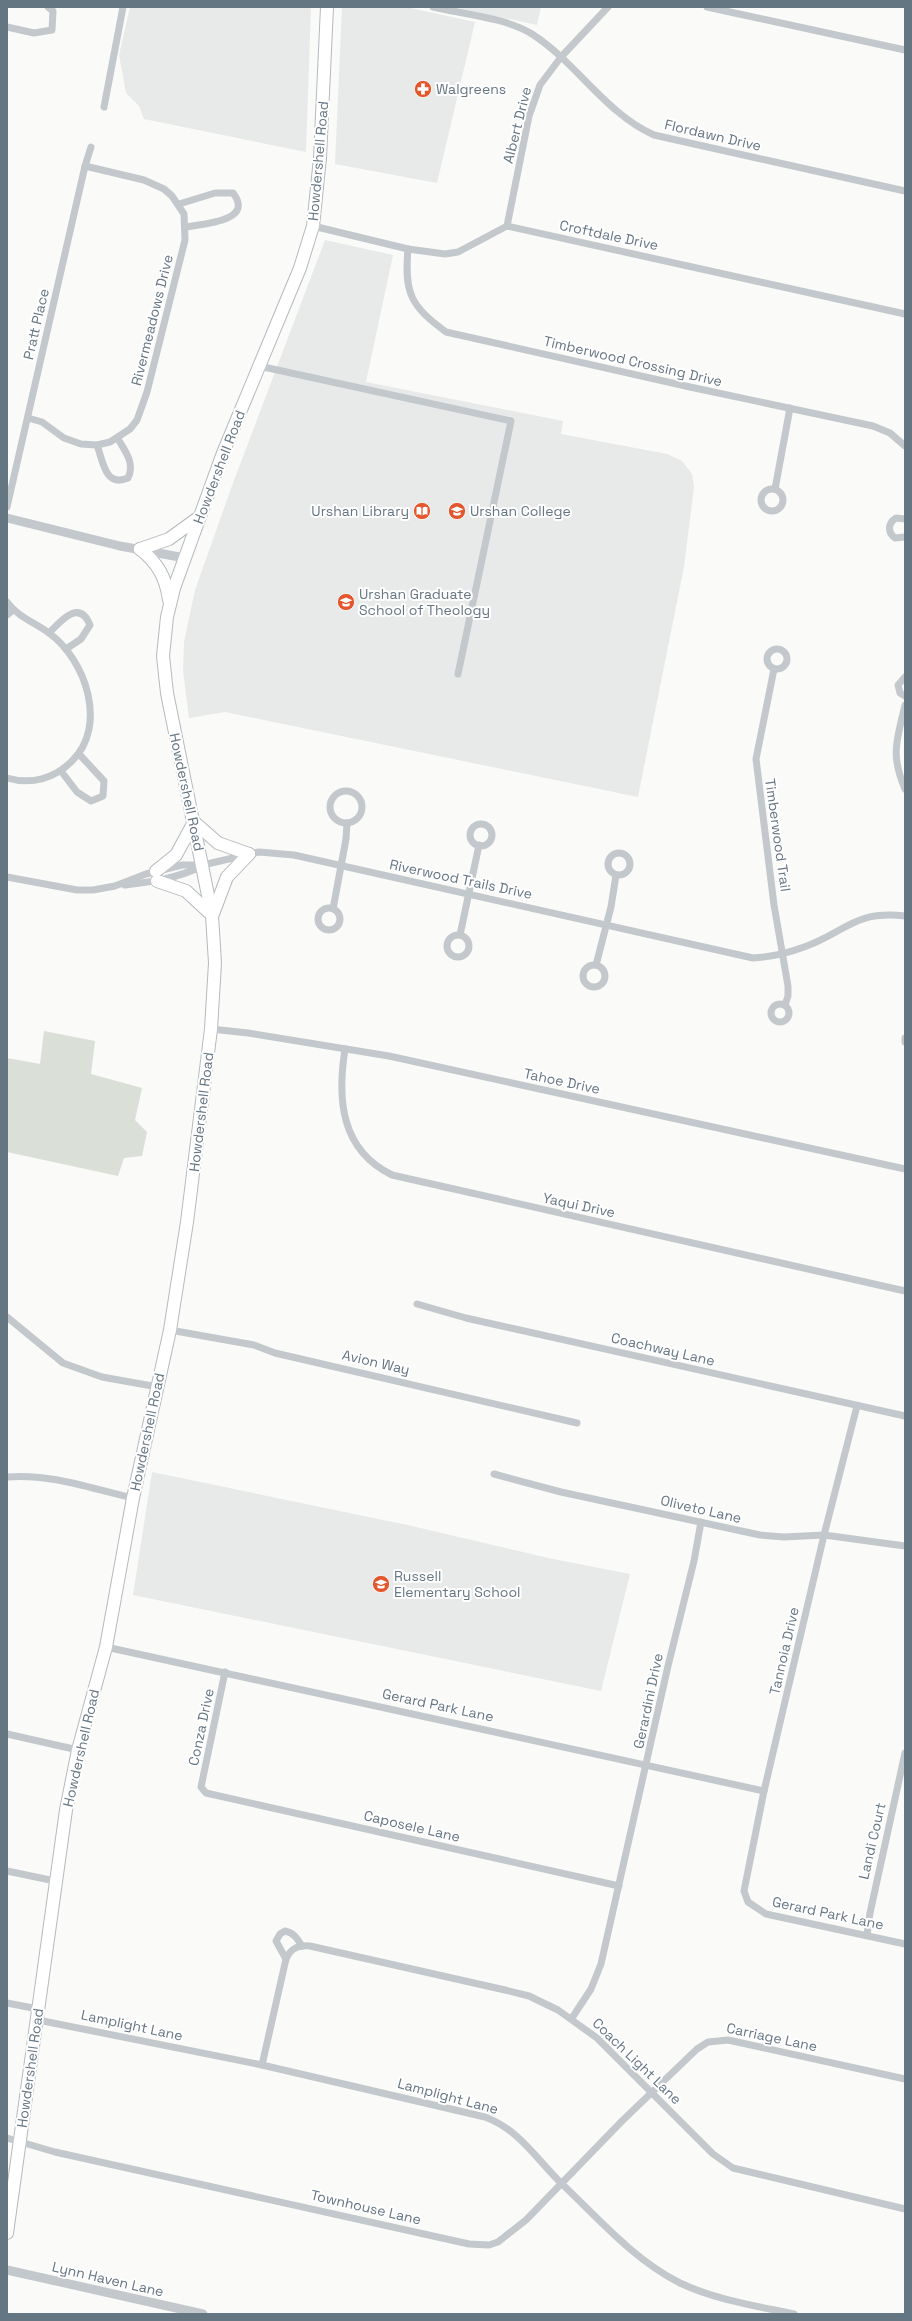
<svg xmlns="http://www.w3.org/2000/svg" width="912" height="2321" viewBox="0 0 912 2321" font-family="'Space Grotesk',sans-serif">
<rect width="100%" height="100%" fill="#fafaf8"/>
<g fill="#e8e9e9">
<path d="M130,7H311L306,152L144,119L139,106L126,93L119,55Z"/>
<path d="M342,7H406L475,22L437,183L335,164Z"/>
<path d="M453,7H541L537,25Z"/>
<path d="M325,240L393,255L366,382L563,421L561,434L667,454L682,461L692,474L694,487L684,567L638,797L225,712L189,718L183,671L184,642L195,590L233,483Z"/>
<path d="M152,1472L412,1526L548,1558L630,1574L601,1691L133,1595Z"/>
</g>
<path fill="#dadfd7" d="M44,1031L95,1041L91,1074L142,1088L135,1120L147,1132L142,1156L124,1158L118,1176L7,1152V1058L40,1064Z"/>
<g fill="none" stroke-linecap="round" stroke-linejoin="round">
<defs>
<g id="primary">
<path d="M140,549L169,539L198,518"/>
<path d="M140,549C158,563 166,578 169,600"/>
<path d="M194,822L218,843L249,854"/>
<path d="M156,871L176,855L194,822"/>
<path d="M157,881L186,891L212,915"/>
<path d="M213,914L227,877L249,854"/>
<path d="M7,2233L66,1810L78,1750L106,1647L133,1498L170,1330L187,1222L211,1029L215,963L212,915L167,693L163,656L167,617L174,588L223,453L300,268L313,226L320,158L327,7"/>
</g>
</defs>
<use href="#primary" stroke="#b5babe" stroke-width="14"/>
<g stroke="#c3c8cc" stroke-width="7">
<path d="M433,7C463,14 507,18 532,34C577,63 605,113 654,135L905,191"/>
<path d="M707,7L905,50"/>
<path d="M7,27L34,33L52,30L53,11L48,7"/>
<path d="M104,107L123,7"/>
<path d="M179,204L215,193H233C255,221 203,224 185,227"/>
<path d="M313,226L408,249L445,254L458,252L507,226L905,314"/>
<path d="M507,226L529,116L540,85L561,57L608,7"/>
<path d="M408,249C404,294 411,306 446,332L690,387L873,426L890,433L905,446"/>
<path d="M259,366L511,421L458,674"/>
<path d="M28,418L42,422L64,438L81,444L97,445L110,442L130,429L137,420L147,392L185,240L184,214L172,196L164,189L144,180L85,166"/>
<path d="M97,445C103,461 105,488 128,478C135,464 126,452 118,439"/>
<circle cx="772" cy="500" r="11"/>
<path d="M775,489L790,408"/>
<path d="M7,507L85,166L91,147"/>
<path d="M905,519L896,518C888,523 887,532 895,538L905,537"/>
<path d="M7,602C18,617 34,622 49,633C86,660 108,726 72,761C54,779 31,785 7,778"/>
<path d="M7,615L13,610"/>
<path d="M49,633C60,622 79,598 90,625L81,639L66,649"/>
<circle cx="777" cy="659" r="10"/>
<path d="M774,669L756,759L774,905L788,986V996L785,1005"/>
<path d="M905,677L898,685L900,693L905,696"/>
<path d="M905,705C897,740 890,754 905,789"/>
<path d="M61,771L77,792L91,801L103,796L104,781L79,754"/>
<circle cx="346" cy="807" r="16"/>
<circle cx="481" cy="835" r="11"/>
<circle cx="619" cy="864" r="11"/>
<path d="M7,877L77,890H93L115,886L146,874L182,865H203L259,852L294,855L753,958C771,957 788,953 804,947C846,932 854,910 905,916"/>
<path d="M125,885C152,882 178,878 202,866"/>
<circle cx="329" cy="919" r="11"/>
<path d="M333,909L346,839L347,823"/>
<path d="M460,935L479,845"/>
<circle cx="458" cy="946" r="11"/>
<path d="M596,965L611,907L616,875"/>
<circle cx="594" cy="976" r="11"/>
<circle cx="780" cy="1013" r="9"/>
<path d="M211,1029L248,1033L389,1056L905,1169"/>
<path d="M905,1038V1042"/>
<path d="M345,1049C337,1100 341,1150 392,1175L905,1291"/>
<path d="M417,1304L466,1318L905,1416"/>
<path d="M7,1317L63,1363L102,1377L158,1387"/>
<path d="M170,1330L254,1345L275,1353L577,1423"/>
<path d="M857,1406L824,1535L764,1791L744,1891L748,1902L766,1914L905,1944"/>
<path d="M494,1474L561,1492L760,1535L784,1537L824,1535L905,1546"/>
<path d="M7,1477C49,1473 92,1489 133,1498"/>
<path d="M106,1647L764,1791"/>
<path d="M225,1672L201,1787L206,1793L619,1886"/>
<path d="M7,1734L78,1750"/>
<path d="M7,1871L55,1881"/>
<path d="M867,1935L870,1913L905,1753"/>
<path d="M286,1959L276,1941L280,1934L285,1931C294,1933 297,1938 302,1946"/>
<path d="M7,2003L38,2009"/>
<path d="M572,2018L591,1989L601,1964L668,1666L694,1561L701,1522"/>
<path d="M38,2020L262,2065L485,2117C520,2130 537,2160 562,2184C599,2219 634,2260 680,2283C716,2300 756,2306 794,2314"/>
<path d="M262,2065L286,1959C291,1948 298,1945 310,1946L505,1990L529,1996L558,2010L597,2038L713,2154L733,2168L905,2209"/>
<path d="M7,2138L55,2152L469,2244L489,2245L498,2242L526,2220L622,2121L697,2049L708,2042L728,2040L905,2079"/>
</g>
<g stroke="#c3c8cc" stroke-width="9">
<path d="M7,518L120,546L185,558"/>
<path d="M7,2270L203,2314"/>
</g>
<use href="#primary" stroke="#fff" stroke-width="12"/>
</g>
<defs>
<symbol id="pharmacy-disc" viewBox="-11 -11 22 22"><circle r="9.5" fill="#e4572e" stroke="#fff"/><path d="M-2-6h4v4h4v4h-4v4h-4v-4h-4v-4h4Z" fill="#fff"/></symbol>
<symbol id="library-disc" viewBox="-11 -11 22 22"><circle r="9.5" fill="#e4572e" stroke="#fff"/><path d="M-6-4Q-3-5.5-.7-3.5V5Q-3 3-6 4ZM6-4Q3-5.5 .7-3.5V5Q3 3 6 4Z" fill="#fff"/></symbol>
<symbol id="university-disc" viewBox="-11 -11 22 22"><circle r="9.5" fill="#e4572e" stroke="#fff"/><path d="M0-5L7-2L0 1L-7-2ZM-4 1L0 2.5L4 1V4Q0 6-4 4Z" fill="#fff"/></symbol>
<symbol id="school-disc" viewBox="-11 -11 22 22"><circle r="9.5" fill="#e4572e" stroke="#fff"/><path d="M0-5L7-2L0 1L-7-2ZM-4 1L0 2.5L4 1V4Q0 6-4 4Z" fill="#fff"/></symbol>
</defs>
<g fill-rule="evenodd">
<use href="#pharmacy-disc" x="413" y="79" width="20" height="20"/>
<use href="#library-disc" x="412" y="501" width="20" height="20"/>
<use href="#university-disc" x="447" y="501" width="20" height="20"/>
<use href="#school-disc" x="336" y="592" width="20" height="20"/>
<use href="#school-disc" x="371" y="1574" width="20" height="20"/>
</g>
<g text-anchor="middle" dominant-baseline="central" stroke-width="4" stroke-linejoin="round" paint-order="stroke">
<g font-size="14" fill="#657683" stroke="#fff" text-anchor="start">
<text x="436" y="89">Walgreens</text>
<text x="409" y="511" text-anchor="end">Urshan Library</text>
<text x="470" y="511">Urshan College</text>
<text x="359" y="594">Urshan Graduate<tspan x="359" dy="16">School of Theology</tspan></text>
<text x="394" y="1576">Russell<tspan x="394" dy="16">Elementary School</tspan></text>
</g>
<g font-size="14" fill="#657683" stroke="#fff">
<text transform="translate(517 125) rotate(-76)">Albert Drive</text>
<text transform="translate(713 135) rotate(13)">Flordawn Drive</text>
<text transform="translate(318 161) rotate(-85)">Howdershell Road</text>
<text transform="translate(609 235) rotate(12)">Croftdale Drive</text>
<text transform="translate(152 320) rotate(-76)">Rivermeadows Drive</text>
<text transform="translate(36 324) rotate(-77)">Pratt Place</text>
<text transform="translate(633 361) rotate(13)">Timberwood Crossing Drive</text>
<text transform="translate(219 467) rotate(-69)">Howdershell Road</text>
<text transform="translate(187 792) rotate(78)">Howdershell Road</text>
<text transform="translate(778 835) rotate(82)">Timberwood Trail</text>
<text transform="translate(461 879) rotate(12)">Riverwood Trails Drive</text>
<text transform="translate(562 1081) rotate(12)">Tahoe Drive</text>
<text transform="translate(201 1112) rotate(-83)">Howdershell Road</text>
<text transform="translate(579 1205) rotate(12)">Yaqui Drive</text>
<text transform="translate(663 1349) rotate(13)">Coachway Lane</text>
<text transform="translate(376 1362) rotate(13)">Avion Way</text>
<text transform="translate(147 1432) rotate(-78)">Howdershell Road</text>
<text transform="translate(701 1509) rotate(13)">Oliveto Lane</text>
<text transform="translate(784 1651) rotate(-77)">Tannoia Drive</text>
<text transform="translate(648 1701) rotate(-78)">Gerardini Drive</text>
<text transform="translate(438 1705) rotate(12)">Gerard Park Lane</text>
<text transform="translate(201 1727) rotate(-78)">Conza Drive</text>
<text transform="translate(81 1748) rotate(-77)">Howdershell Road</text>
<text transform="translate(412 1826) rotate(13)">Caposele Lane</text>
<text transform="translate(872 1841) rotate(-77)">Landi Court</text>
<text transform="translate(828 1913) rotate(12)">Gerard Park Lane</text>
<text transform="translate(132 2025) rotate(12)">Lamplight Lane</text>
<text transform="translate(772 2037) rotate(12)">Carriage Lane</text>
<text transform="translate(637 2061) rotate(44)">Coach Light Lane</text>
<text transform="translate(30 2068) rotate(-82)">Howdershell Road</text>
<text transform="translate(448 2096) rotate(15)">Lamplight Lane</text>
<text transform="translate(366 2207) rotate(13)">Townhouse Lane</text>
<text transform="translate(108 2279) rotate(13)">Lynn Haven Lane</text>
</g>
</g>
<rect width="912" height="2321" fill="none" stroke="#657683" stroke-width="16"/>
</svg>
